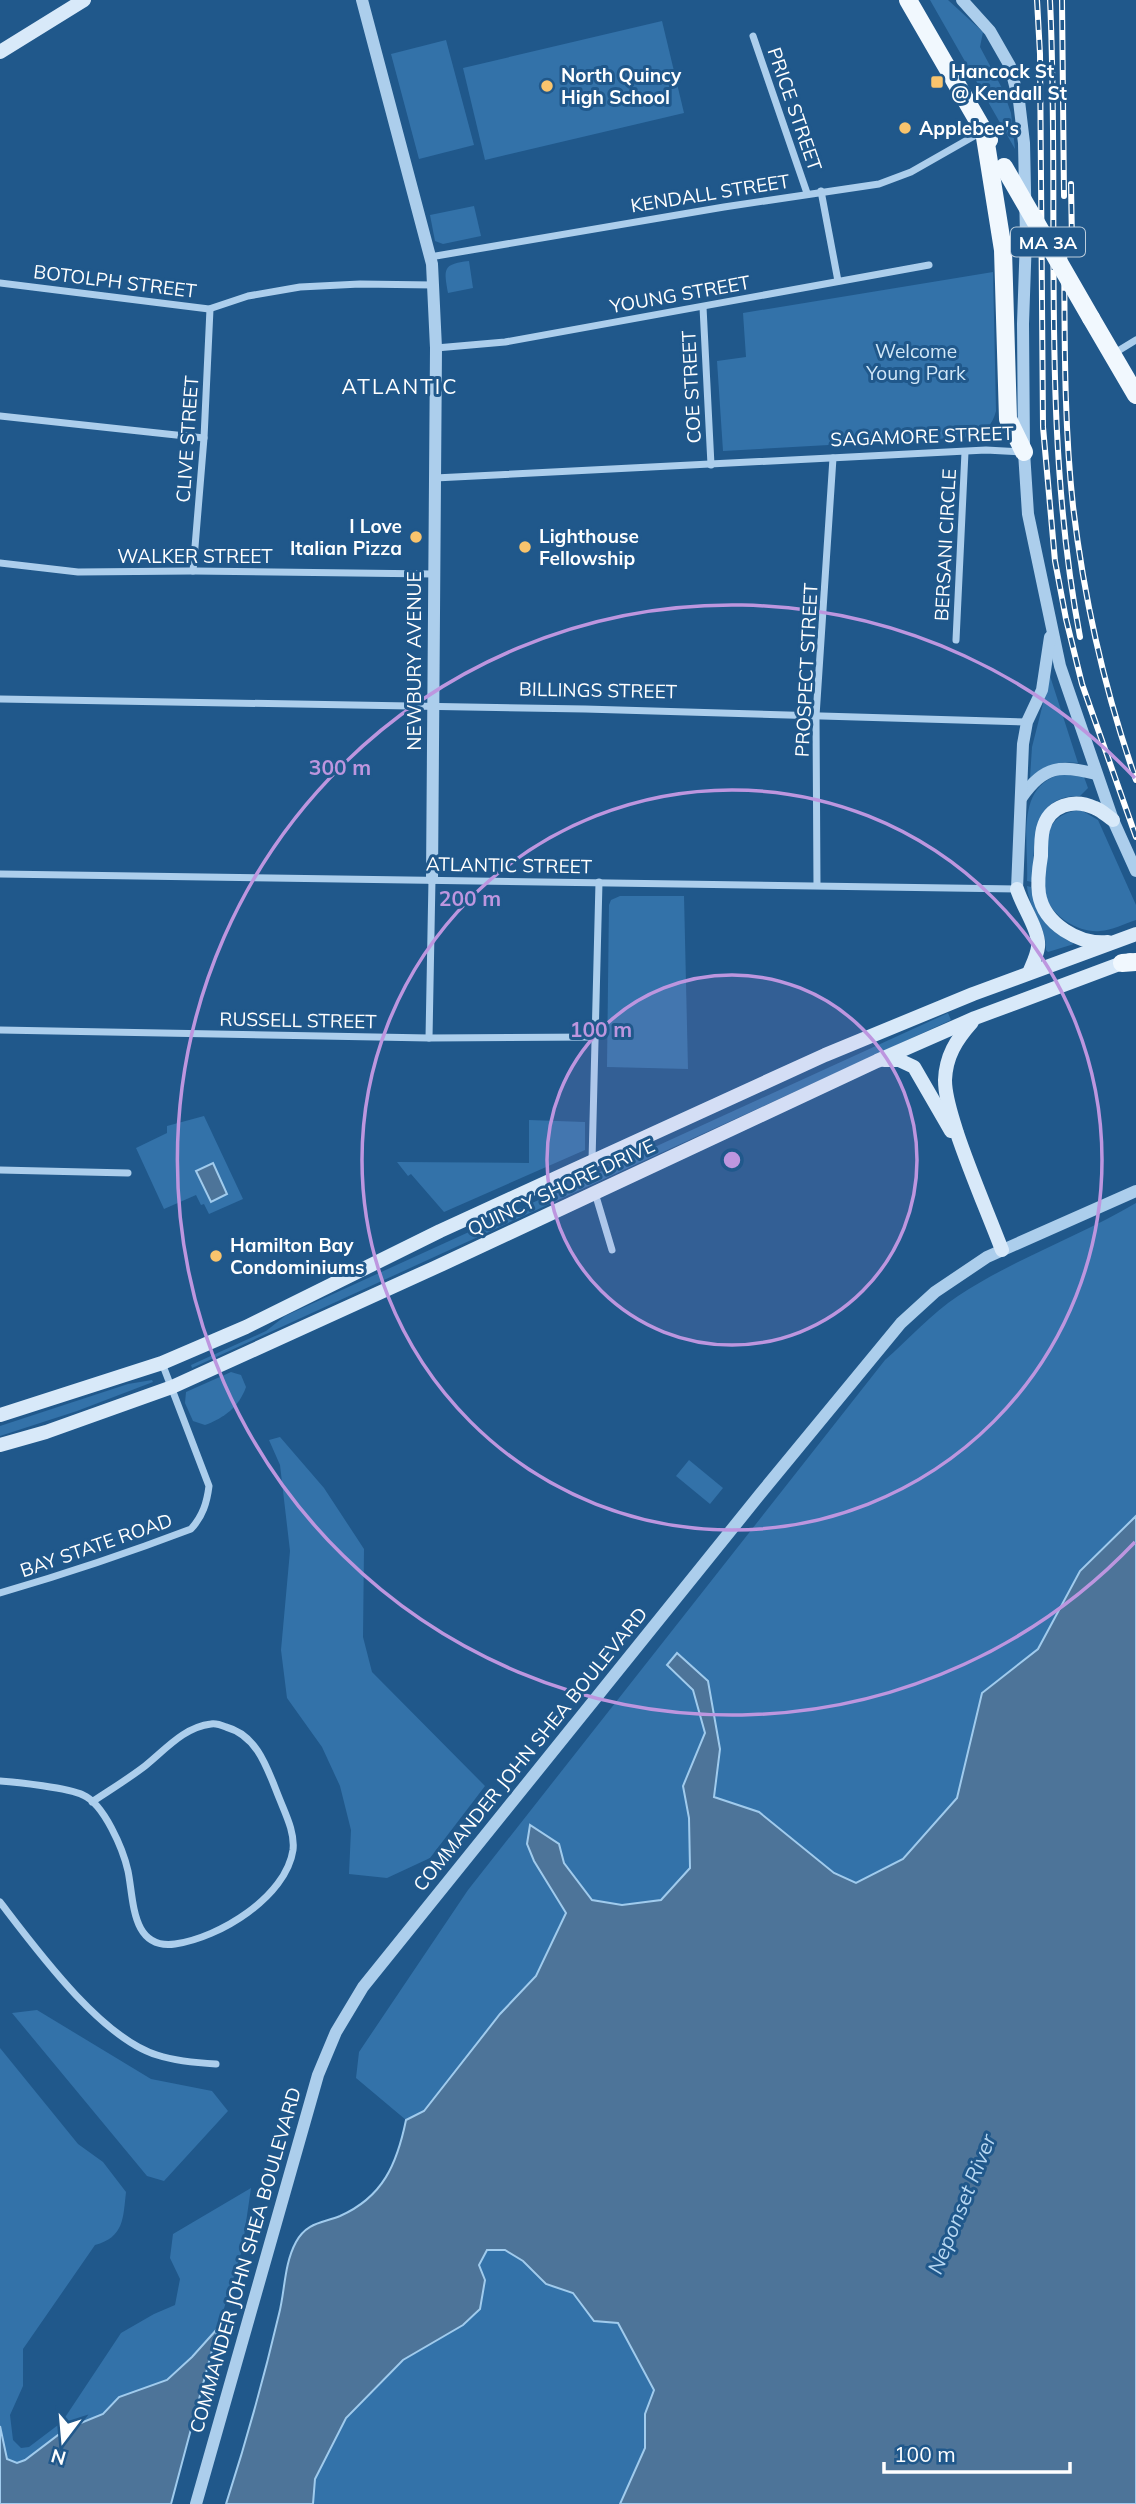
<svg xmlns="http://www.w3.org/2000/svg" width="1136" height="2504" viewBox="0 0 1136 2504" font-family="Mulish,sans-serif">
<rect width="100%" height="100%" fill="#20588b"/>
<g fill="#3372a9">
<path d="M930,0H948L983,32L980,47L1003,90L1011,113L1015,149Z"/>
<path d="M662,21L684,113L485,160L463,68Z"/>
<path d="M446,40L474,145L419,159L391,54Z"/>
<path d="M474,206L481,236L443,244L435,241L430,215Z"/>
<path d="M469,261L473,288L448,293C444,269 442,264 469,261Z"/>
<path d="M993,272L996,411C992,426 985,432 971,437L723,451L717,361L746,357L743,313Z"/>
<path d="M1050,676L1078,763C1059,761 1044,765 1030,778L1032,747Z"/>
<path d="M1062,774L1084,777L1088,788L1080,796C1029,795 1036,845 1032,882L1027,881C1029,843 1014,786 1062,774Z"/>
<path d="M1081,810L1098,820L1136,905V920C1124,924 1112,930 1100,931C1080,933 1054,918 1047,899C1043,887 1045,874 1047,861C1048,851 1047,838 1050,829C1055,816 1069,811 1081,810Z"/>
<path d="M1027,886L1031,887C1036,918 1047,929 1074,944L1048,952L1046,950C1047,927 1029,910 1027,886Z"/>
<path d="M620,896H684L688,1069L607,1067L609,905L611,900Z"/>
<path d="M948,1013L951,1020L192,1368L191,1365L266,1331L285,1316Z"/>
<path d="M204,1116L243,1199L209,1214L204,1204L201,1205L196,1195L164,1209L136,1148L167,1133V1126Z"/>
<path d="M529,1120L585,1122V1150L444,1212L411,1174L408,1176L397,1162L529,1163Z"/>
<path d="M1136,1203V1516L1080,1571L1038,1649L982,1693L957,1798L903,1859L856,1883L834,1873L759,1812L713,1797L720,1749L708,1681L668,1665L693,1690L705,1733L683,1786L689,1818L690,1868L661,1900L622,1905L592,1900L564,1863L559,1844L534,1861L566,1913L536,1976L500,2014L424,2111L406,2120L356,2078L359,2052L468,1890L885,1360C909,1339 932,1313 958,1296C1014,1259 1078,1237 1136,1203Z"/>
<path d="M231,1372L241,1375L246,1387C239,1407 224,1418 205,1425L193,1421L185,1403L186,1392Z"/>
<path d="M152,1380L153,1382L77,1411L0,1436V1426L128,1384Z"/>
<path d="M280,1437L324,1488L364,1549L363,1637L372,1672L485,1786L430,1858L387,1878L349,1874L351,1830L340,1786L322,1747L287,1698L281,1650L290,1551L280,1465L269,1440Z"/>
<path d="M689,1460L723,1488L710,1504L676,1476Z"/>
<path d="M37,2010L151,2079L212,2091L228,2111L164,2181L147,2176L12,2013Z"/>
<path d="M0,2048L78,2144L103,2162L126,2192C123,2219 124,2237 95,2245L23,2349V2386L10,2415L13,2440L21,2448L29,2447L62,2422L121,2333L154,2314L175,2305L180,2279L170,2258L173,2234L251,2188L242,2250L218,2328L192,2357L167,2380L119,2397L103,2414L66,2429L25,2460L17,2463L7,2459L0,2426Z"/>
<path d="M486,2250H505L523,2261L546,2284L573,2293L594,2320L618,2323L654,2390L645,2414V2448L620,2504H313L315,2479L346,2418L404,2360L463,2325L485,2280L479,2265Z"/>
</g>
<g fill="#4d7499" stroke="#a0cbed" stroke-width="2">
<path d="M213,1163L227,1194L211,1202L196,1171Z"/>
<path d="M1136,1516V2504H620L645,2448V2414L654,2390L618,2323L594,2321L573,2293L546,2284L523,2261L505,2250H487L479,2265L485,2280L480,2309L463,2325L403,2360L346,2418L315,2479L313,2504H226C246,2442 264,2378 279,2314C285,2291 284,2264 296,2242C307,2222 323,2223 340,2216C383,2197 397,2164 406,2120L424,2111L500,2014L536,1976L566,1913L534,1861L527,1844L530,1825L559,1844L564,1863L592,1900L622,1905L661,1900L690,1868L689,1818L683,1786L705,1733L693,1690L667,1665L677,1653L708,1681L720,1749L714,1797L759,1812L834,1873L856,1883L903,1859L957,1798L982,1693L1038,1649L1080,1571Z"/>
<path d="M218,2328L171,2504H0V2426L7,2459L17,2463L25,2460L66,2429L103,2414L119,2397L167,2380L192,2357Z"/>
</g>
<g fill="none" stroke-linecap="round" stroke-linejoin="round">
<g stroke="#acceec" stroke-width="7">
<path d="M753,36L807,193"/>
<path d="M821,191L838,281"/>
<path d="M430,257L724,207L879,184L911,172L983,131"/>
<path d="M0,283L209,309L248,296L300,287L360,284L433,285"/>
<path d="M703,307L711,465"/>
<path d="M436,348L505,342L929,265"/>
<path d="M1113,354L1136,340"/>
<path d="M0,416L204,438"/>
<path d="M435,478L986,450L1023,452"/>
<path d="M0,563L78,572L193,571L433,574"/>
<path d="M193,571L204,438L210,309"/>
<path d="M956,640L965,452"/>
<path d="M0,699L585,709L1027,722"/>
<path d="M0,874L1017,889"/>
<path d="M817,885L816,716L833,458"/>
<path d="M0,1030L429,1038L596,1037"/>
<path d="M429,1038L432,879"/>
<path d="M592,1161L599,882"/>
<path d="M0,1170L128,1173"/>
<path d="M595,1193L612,1250"/>
<path d="M0,1593C65,1574 128,1553 191,1529C203,1516 207,1502 209,1486L162,1363"/>
<path d="M0,1781C17,1782 69,1788 83,1795C104,1804 123,1849 128,1871C134,1900 131,1950 175,1944C219,1938 286,1897 293,1850C295,1833 286,1815 280,1800C268,1771 259,1736 226,1727C221,1725 216,1723 211,1724C184,1727 165,1750 145,1766C128,1779 110,1790 92,1802"/>
<path d="M0,1902C36,1949 101,2038 157,2055C176,2061 197,2063 216,2064"/>
</g>
<g stroke="#acceec" stroke-width="12">
<path d="M362,0L432,264L436,348L432,879"/>
<path d="M962,0L990,31L1010,66L1019,101L1024,143L1026,237L1023,324L1024,452L1028,514L1060,666L1113,820L1136,871"/>
<path d="M1022,797C1044,765 1061,765 1096,774"/>
<path d="M1017,889L1023,744L1027,722L1042,690L1050,637"/>
<path d="M196,2504L318,2075L336,2032L363,1987L761,1493L901,1323L935,1292L987,1257L1136,1191"/>
</g>
<g stroke="#d8e9f9" stroke-width="14">
<path d="M0,52L84,0"/>
<path d="M1017,889C1022,906 1040,931 1038,947C1037,956 1032,965 1029,973"/>
<path d="M1108,942C1079,945 1044,924 1039,894C1037,881 1039,868 1041,856C1041,847 1041,837 1043,829C1049,805 1074,798 1095,808C1101,810 1107,816 1113,820"/>
<path d="M972,1022C956,1040 946,1056 945,1080C945,1098 952,1116 957,1133C970,1172 987,1211 1002,1250"/>
<path d="M884,1060H899L914,1067L951,1131"/>
<path d="M0,1415L162,1363L246,1327L440,1231L825,1055L973,994L1136,934"/>
<path d="M0,1445L46,1432L172,1387L434,1268L877,1061L975,1018L1130,960"/>
</g>
<g stroke="#f1f8fe" stroke-width="18">
<path d="M908,0L989,140"/>
<path d="M984,131L1003,250L1008,419L1024,452"/>
<path d="M1091,318L1136,395"/>
<path d="M1122,963L1136,962"/>
</g>
<defs>
<g id="rail">
<path d="M1037,0L1040,54L1043,427L1055,561L1066,619L1082,684L1136,837"/>
<path d="M1050,0C1060,212 1040,427 1080,637"/>
<path d="M1062,0L1064,196"/>
<path d="M1071,184L1072,243"/>
<path d="M1064,231C1065,322 1063,415 1073,506C1084,599 1105,692 1136,780"/>
</g>
</defs>
<use href="#rail" stroke="#fff" stroke-width="6"/>
<use href="#rail" stroke="#20588b" stroke-width="3.5" stroke-dasharray="10" stroke-linecap="butt"/>
<path stroke="#f1f8fe" stroke-width="18" d="M1004,167L1091,318"/>
</g>
<circle cx="732" cy="1160" r="185" fill="#bd96df" fill-opacity=".12"/>
<g fill="none" stroke="#bd96df" stroke-width="3.5">
<circle cx="732" cy="1160" r="185"/>
<circle cx="732" cy="1160" r="370"/>
<path d="M1135 1542A555 555 0 1 1 1135 778"/>
</g>
<g fill="#f9c46d" stroke="#20588b" stroke-width="2.5">
<rect x="930" y="75" width="14" height="14" rx="3.5"/>
<circle cx="547" cy="86" r="7"/>
<circle cx="905" cy="128" r="7"/>
<circle cx="416" cy="537" r="7"/>
<circle cx="525" cy="547" r="7"/>
<circle cx="216" cy="1256" r="7"/>
</g>
<g text-anchor="middle" dominant-baseline="central" stroke-width="6" stroke-linejoin="round" paint-order="stroke">
<rect fill="#20588b" stroke="#bccddc" stroke-width="2" x="1011" y="227.5" width="74" height="29" rx="5"/>
<g font-size="18" font-weight="bold" fill="#fff">
<text x="1048" y="242">MA 3A</text>
</g>
<g font-size="19" font-weight="bold" fill="#fff" stroke="#20588b" text-anchor="start">
<text x="951" y="71">Hancock St<tspan x="951" dy="22">@ Kendall St</tspan></text>
<text x="561" y="75">North Quincy<tspan x="561" dy="22">High School</tspan></text>
<text x="919" y="128">Applebee's</text>
<text x="402" y="526" text-anchor="end">I Love<tspan x="402" dy="22">Italian Pizza</tspan></text>
<text x="539" y="536">Lighthouse<tspan x="539" dy="22">Fellowship</tspan></text>
<text x="230" y="1245">Hamilton Bay<tspan x="230" dy="22">Condominiums</tspan></text>
</g>
<g font-size="19" fill="#fff" stroke="#20588b">
<text transform="translate(795 109) rotate(71)">PRICE STREET</text>
<text transform="translate(710 193) rotate(-9)">KENDALL STREET</text>
<text transform="translate(115 281) rotate(7)">BOTOLPH STREET</text>
<text transform="translate(680 294) rotate(-10)">YOUNG STREET</text>
<text transform="translate(691 387) rotate(-93)">COE STREET</text>
<text transform="translate(922 436) rotate(-2)">SAGAMORE STREET</text>
<text transform="translate(187 439) rotate(-86)">CLIVE STREET</text>
<text transform="translate(945 545) rotate(-87)">BERSANI CIRCLE</text>
<text x="195" y="556">WALKER STREET</text>
<text transform="translate(414 661) rotate(-90)">NEWBURY AVENUE</text>
<text transform="translate(806 670) rotate(-87)">PROSPECT STREET</text>
<text transform="translate(598 690) rotate(1)">BILLINGS STREET</text>
<text transform="translate(509 865) rotate(1)">ATLANTIC STREET</text>
<text transform="translate(298 1020) rotate(1)">RUSSELL STREET</text>
<text transform="translate(561 1187) rotate(-25)">QUINCY SHORE DRIVE</text>
<text transform="translate(96 1545) rotate(-19)">BAY STATE ROAD</text>
<text transform="translate(530 1749) rotate(-51)">COMMANDER JOHN SHEA BOULEVARD</text>
<text transform="translate(245 2260) rotate(-74)">COMMANDER JOHN SHEA BOULEVARD</text>
</g>
<g font-size="19" fill="#d1e7f8" stroke="#20588b">
<text x="916" y="351">Welcome<tspan x="916" dy="22">Young Park</tspan></text>
</g>
<g font-size="21" letter-spacing="2" fill="#fff" stroke="#20588b">
<text x="400" y="386">ATLANTIC</text>
</g>
<g font-size="21" font-style="italic" fill="#b8d8f3" stroke="#20588b">
<text transform="translate(961 2204) rotate(-68)">Neponset River</text>
</g>
</g>
<circle cx="732" cy="1160" r="10" fill="#bd96df" stroke="#20588b" stroke-width="3.5"/>
<g font-size="21" text-anchor="middle" font-weight="bold" fill="#bd96df" stroke="#20588b" stroke-width="6" stroke-linejoin="round" paint-order="stroke">
<text x="340" y="775">300 m</text>
<text x="470" y="906">200 m</text>
<text x="601" y="1037">100 m</text>
</g>
<g transform="translate(63 2441) rotate(196)" stroke="#20588b" stroke-width="5" paint-order="stroke">
<path d="M0-5L12 26L0 18L-12 26Z" fill="#ffffff"/>
<text y="-10" font-size="19" font-weight="bold" text-anchor="middle" fill="#ffffff">N</text>
</g>
<path d="M884 2462v10h186v-10" fill="none" stroke="#ffffff" stroke-width="3.5"/>
<text x="894" y="2462" font-size="21" fill="#ffffff" stroke="#20588b" stroke-width="5" paint-order="stroke">100 m</text>
</svg>
